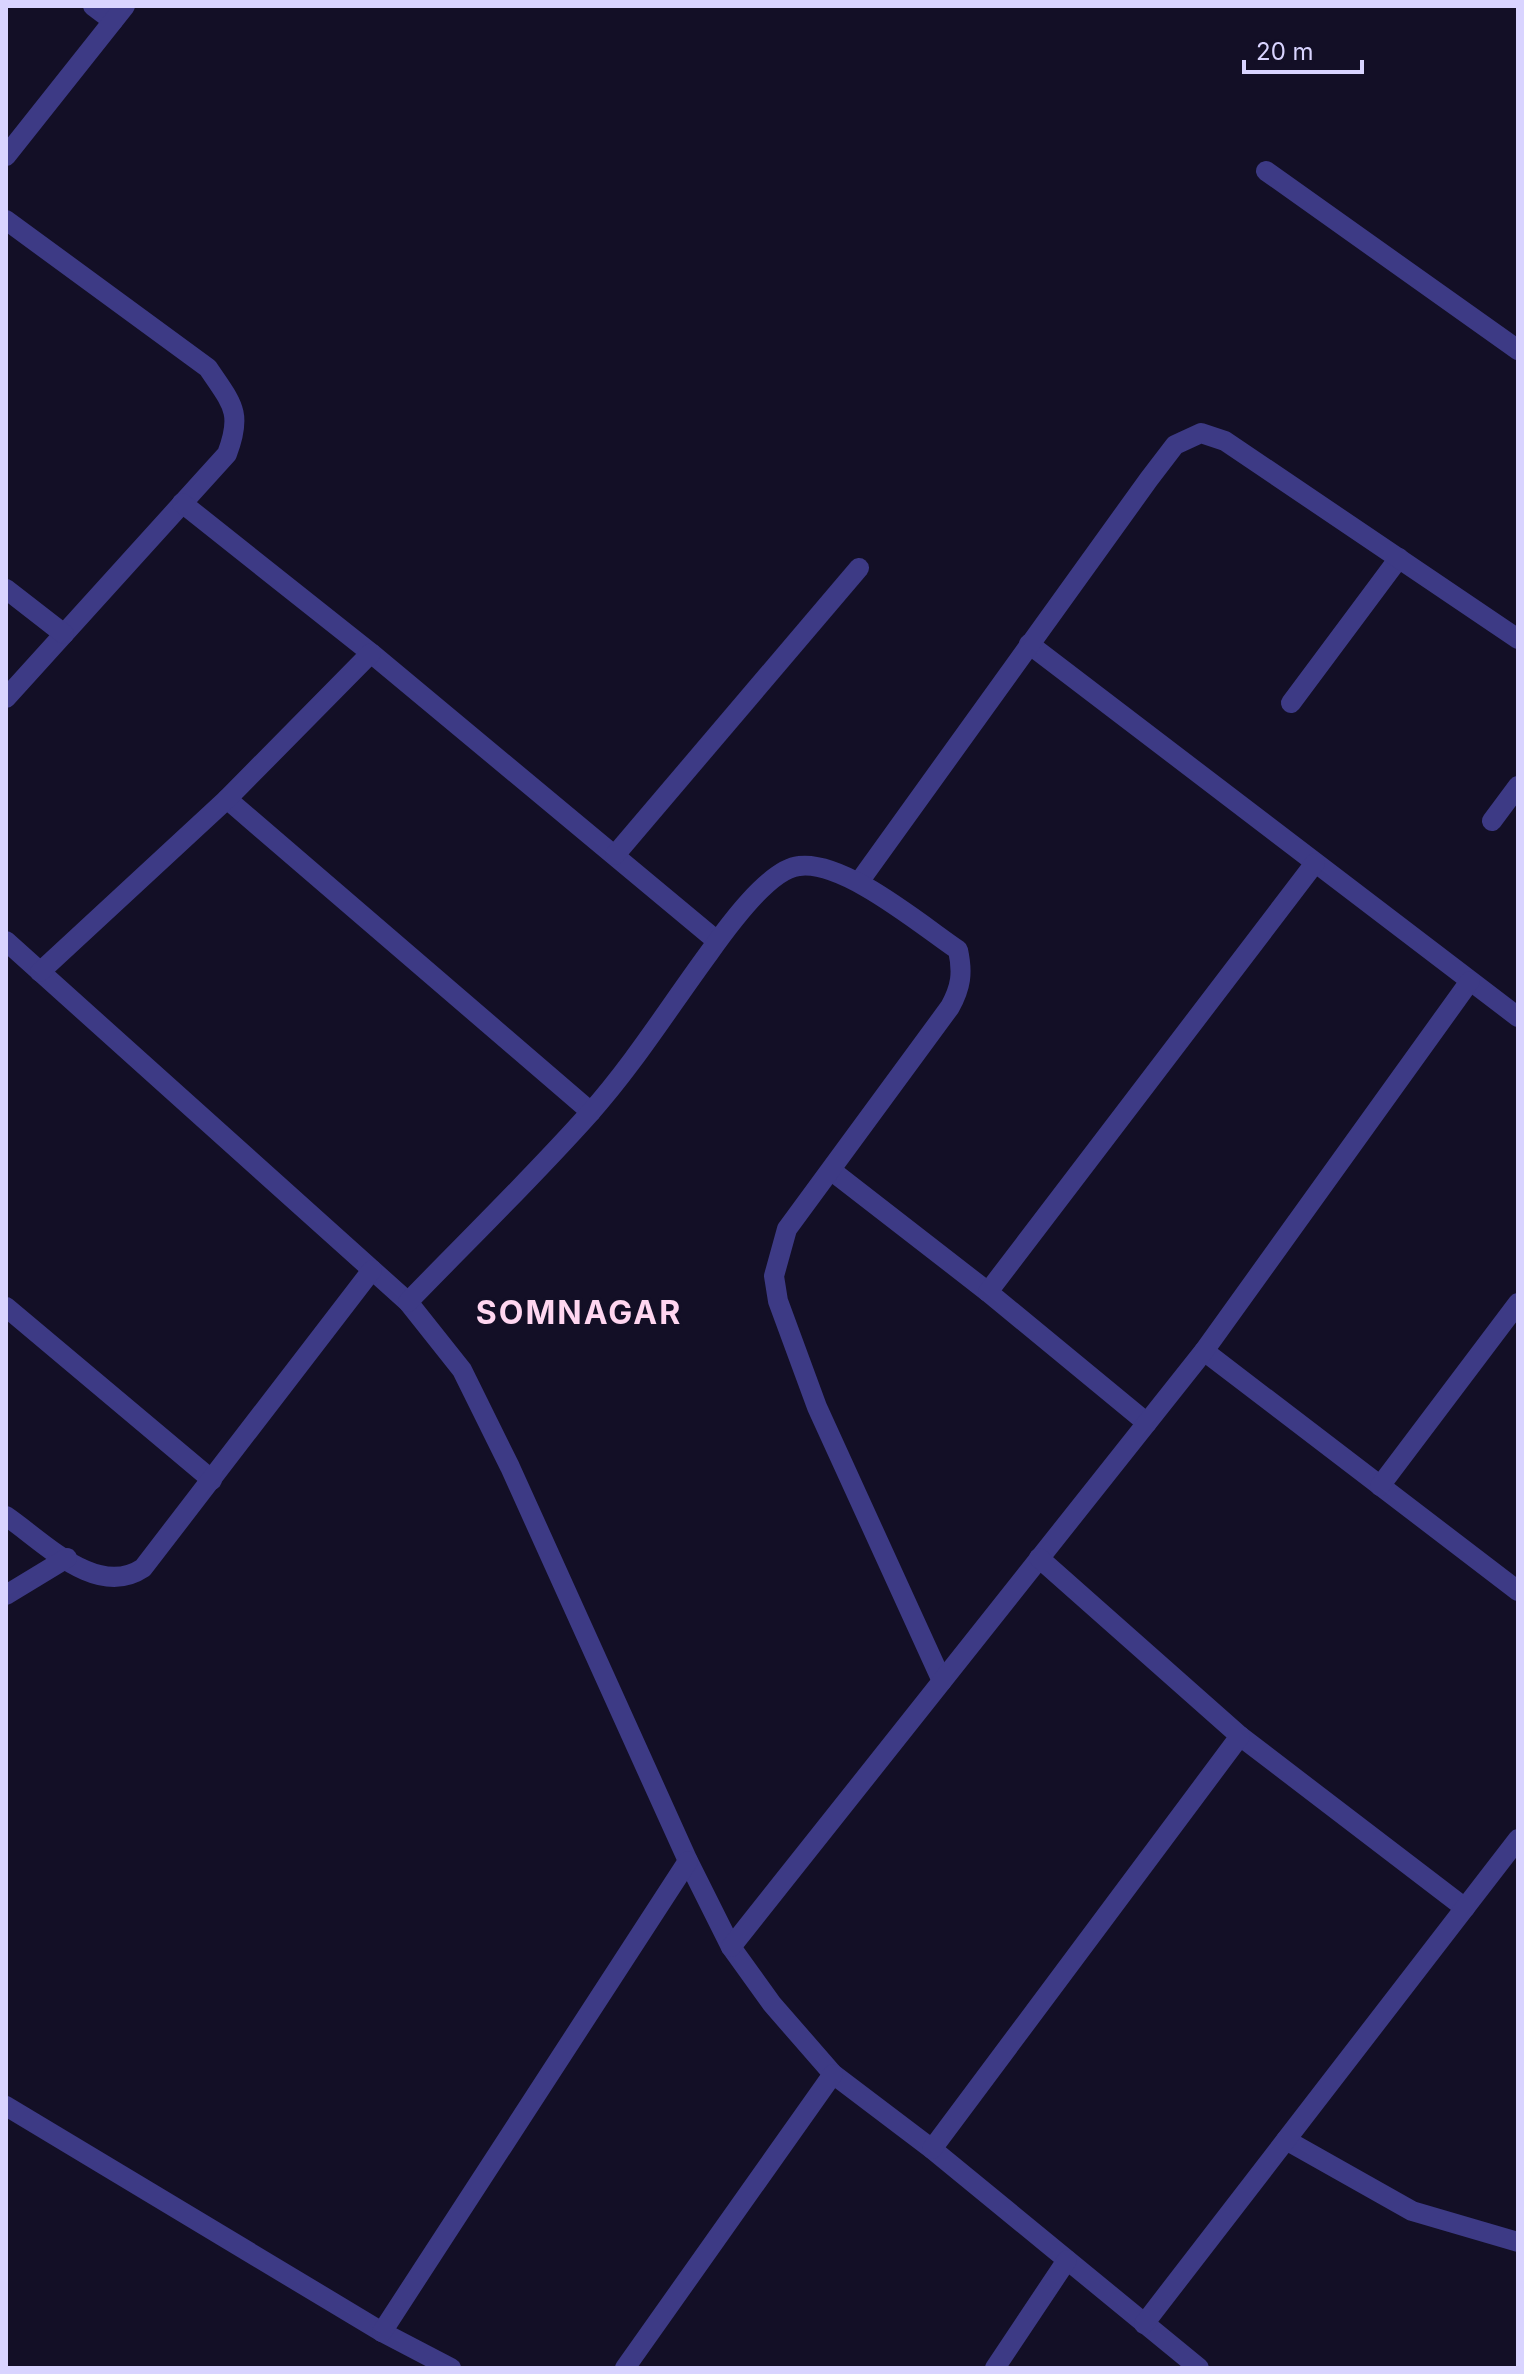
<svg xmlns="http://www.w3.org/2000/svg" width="1524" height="2374" viewBox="0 0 1524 2374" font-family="Inter,sans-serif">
<rect width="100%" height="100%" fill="#130f26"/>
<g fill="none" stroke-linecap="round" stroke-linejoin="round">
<g stroke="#3d3a85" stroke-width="20">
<path d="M93,6L113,21"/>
<path d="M6,156L125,6"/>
<path d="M1266,171L1518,350"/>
<path d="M6,220L208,368C232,404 243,412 227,454L6,698"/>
<path d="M182,503L371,653L717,941"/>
<path d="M6,589L64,634"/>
<path d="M1029,644L1518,1017"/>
<path d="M1291,703L1399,558"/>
<path d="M227,799L591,1112"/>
<path d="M1492,821L1518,786"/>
<path d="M615,855L859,568"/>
<path d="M859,882L1149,479L1175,445L1201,433L1225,441L1518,639"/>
<path d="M6,941L408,1302L462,1370L510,1467L688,1861L731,1947L772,2004L833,2074L932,2149L1199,2368"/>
<path d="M40,972L227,799L371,653"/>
<path d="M832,1171L988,1292"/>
<path d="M408,1302C468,1240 531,1179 589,1114C633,1065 670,1006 709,953C726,929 769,869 799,866C844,860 921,925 958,950C963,973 961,987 950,1007L787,1229L774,1276L778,1301L817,1407L942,1681"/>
<path d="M6,1307L212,1480"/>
<path d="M1204,1351L1518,1591"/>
<path d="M1147,1423L988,1292L1315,863"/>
<path d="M1380,1486L1518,1303"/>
<path d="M6,1516C44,1542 97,1599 143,1568L372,1270"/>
<path d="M6,1595L67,1558"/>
<path d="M1240,1736L1465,1908"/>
<path d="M731,1947L1204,1351L1470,981"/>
<path d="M6,2106L382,2332L451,2368"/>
<path d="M1286,2140L1412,2211L1518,2242"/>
<path d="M932,2149L1240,1736L1039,1558"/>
<path d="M1144,2324L1518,1839"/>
<path d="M382,2332L688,1861"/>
<path d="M625,2368L833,2074"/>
<path d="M995,2368L1067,2260"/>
</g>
</g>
<g text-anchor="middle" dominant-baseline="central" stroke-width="6" stroke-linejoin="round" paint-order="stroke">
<g font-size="32" font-weight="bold" letter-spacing="2" fill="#ffd6f0" stroke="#130f26">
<text x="579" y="1312">SOMNAGAR</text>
</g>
</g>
<rect width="1524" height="2374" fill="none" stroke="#d9d4ff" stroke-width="16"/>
<path d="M1244 60v12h118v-12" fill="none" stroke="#d9d4ff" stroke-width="4"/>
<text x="1256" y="60" font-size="24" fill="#d9d4ff" stroke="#130f26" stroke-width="6" paint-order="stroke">20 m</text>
</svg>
